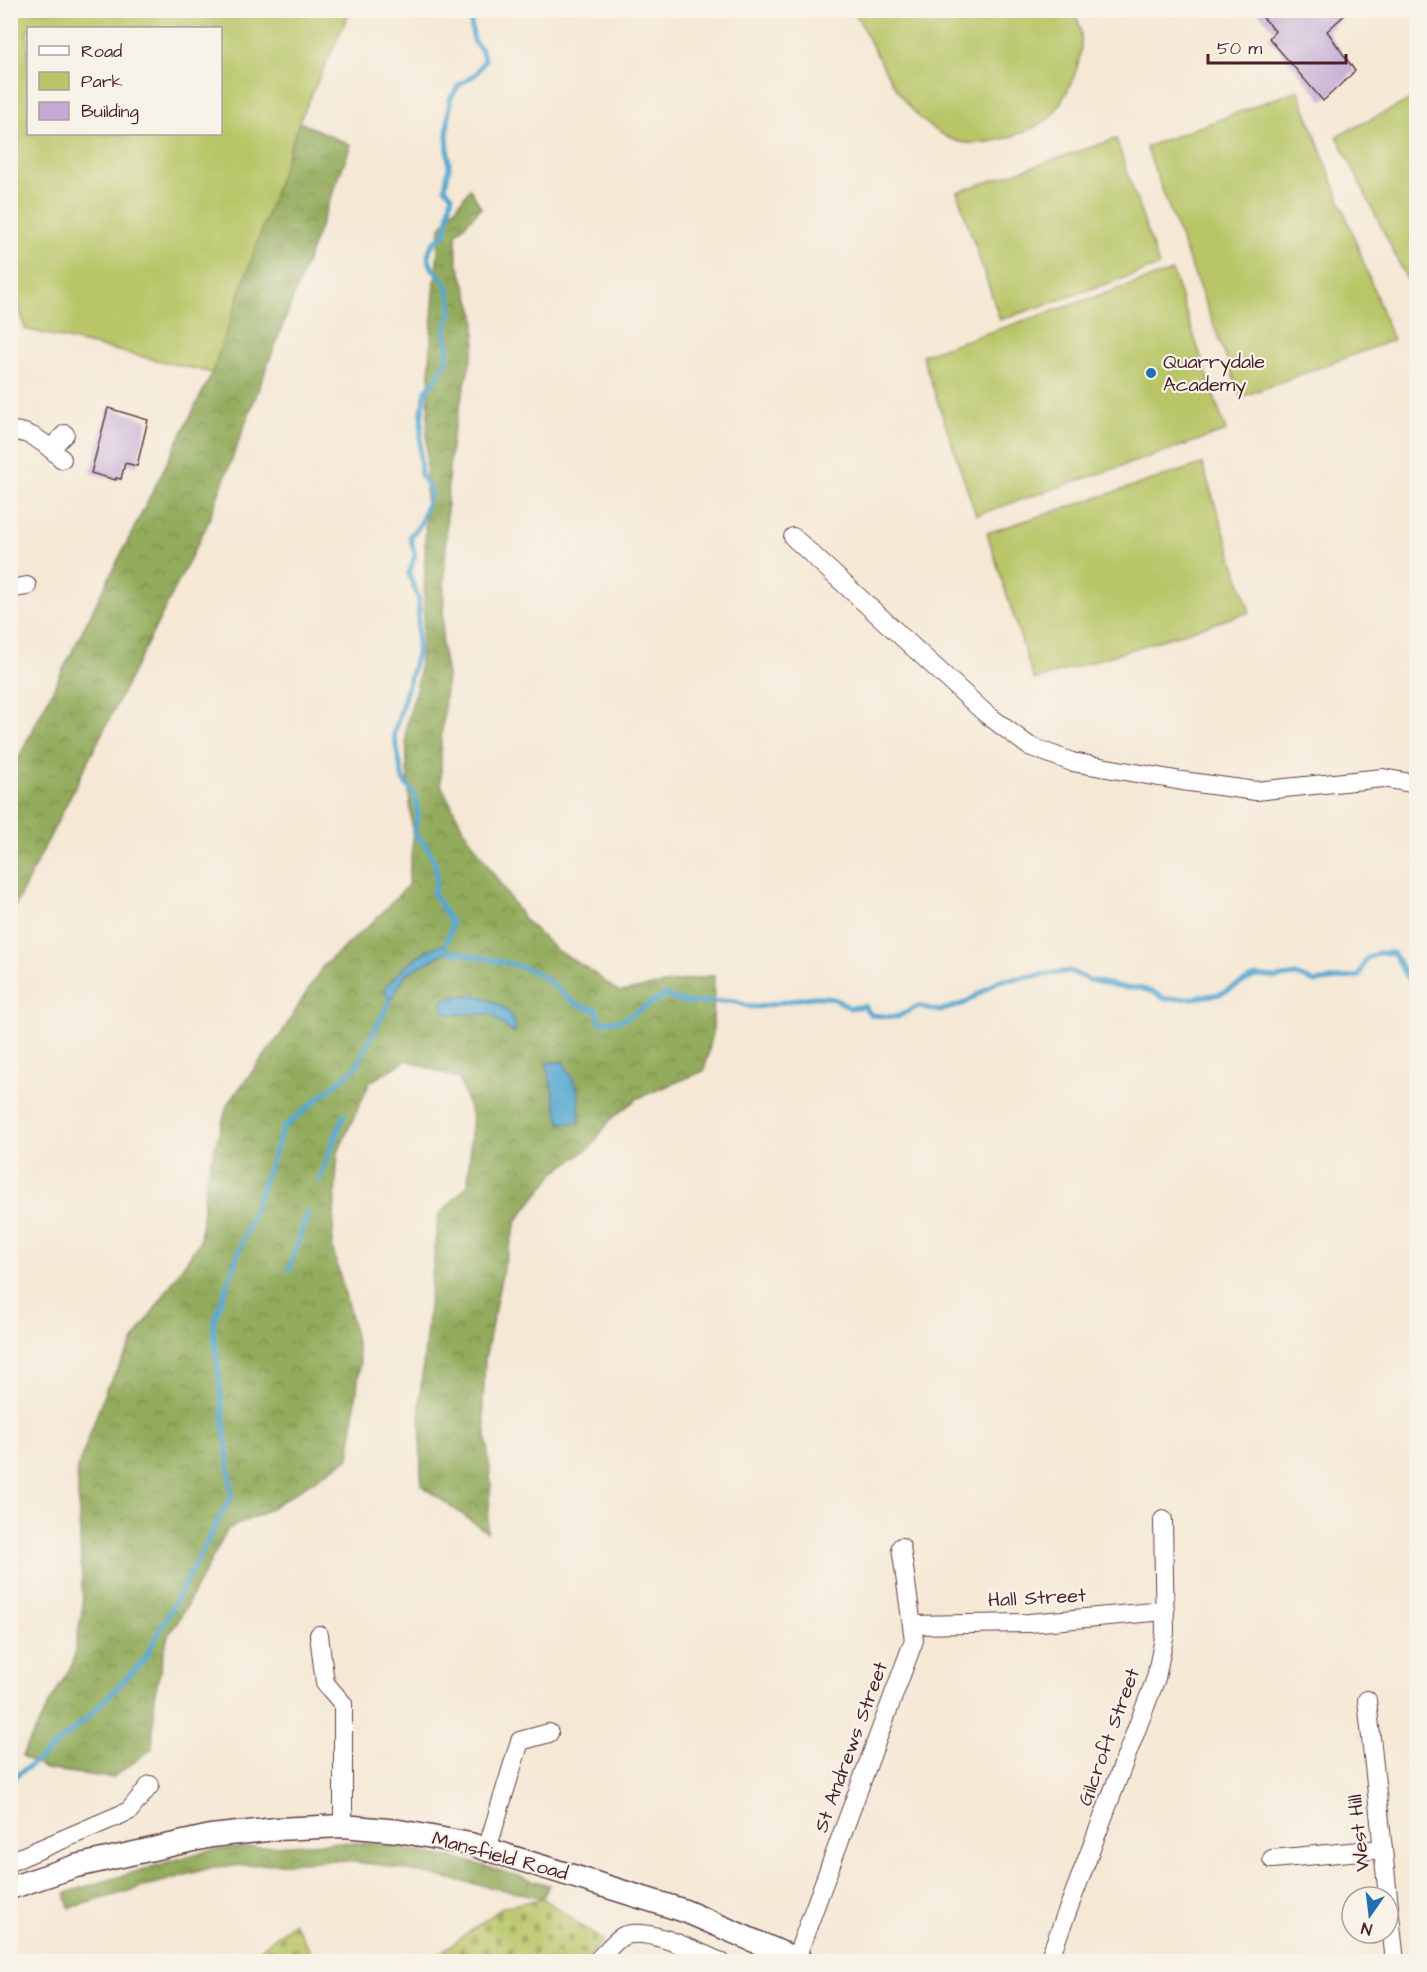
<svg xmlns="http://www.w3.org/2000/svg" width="1427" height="1972" viewBox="0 0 1427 1972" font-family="'Architects Daughter',sans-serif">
<defs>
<pattern id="forest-crowns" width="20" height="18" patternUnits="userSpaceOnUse" patternTransform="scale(1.5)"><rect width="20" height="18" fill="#92ab5c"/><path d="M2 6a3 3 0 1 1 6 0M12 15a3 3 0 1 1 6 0" fill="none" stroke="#798b4c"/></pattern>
<pattern id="cemetery-stones" width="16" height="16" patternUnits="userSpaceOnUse" patternTransform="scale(1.5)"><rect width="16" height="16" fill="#b8c668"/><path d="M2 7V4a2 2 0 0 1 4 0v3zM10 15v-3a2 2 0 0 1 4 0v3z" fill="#98a056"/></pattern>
</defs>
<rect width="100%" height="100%" fill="#f7f3e8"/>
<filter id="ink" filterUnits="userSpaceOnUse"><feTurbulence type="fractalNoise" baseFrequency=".0167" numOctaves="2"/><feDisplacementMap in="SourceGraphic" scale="12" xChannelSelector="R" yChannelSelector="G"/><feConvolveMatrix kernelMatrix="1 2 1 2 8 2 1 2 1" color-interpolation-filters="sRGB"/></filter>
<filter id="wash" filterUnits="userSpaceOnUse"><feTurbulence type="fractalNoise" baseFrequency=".008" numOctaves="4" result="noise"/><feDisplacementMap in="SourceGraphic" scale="24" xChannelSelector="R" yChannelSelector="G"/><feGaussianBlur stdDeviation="1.35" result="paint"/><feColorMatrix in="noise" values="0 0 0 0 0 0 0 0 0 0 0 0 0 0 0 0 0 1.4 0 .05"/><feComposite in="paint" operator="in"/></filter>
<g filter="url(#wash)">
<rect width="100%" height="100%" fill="#f5e8d5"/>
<g fill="url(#forest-crowns)" stroke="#6e6544" stroke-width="1.5">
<path d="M299,122L351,145L207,525L11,914V773L212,373Z"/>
<path d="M470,189L481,208L456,234L457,261L475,315V343L452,438L448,480L442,646L447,676L441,743V785L464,830L524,919L556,950L588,969L619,992L714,975L713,1033L704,1071L638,1098L610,1120L590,1148L556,1171L517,1220L502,1273L485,1359L483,1406L491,1484L487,1532L421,1485L420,1397L438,1216L468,1185L472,1116L459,1079L407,1060L370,1082L338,1152L332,1246L351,1317L360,1363L349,1458L263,1513L228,1529L177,1623L168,1635L155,1693L152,1749L112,1778L45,1769L22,1756L50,1702L73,1663L83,1605L77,1470L106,1389L139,1332L200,1241L206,1178L228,1103L282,1033L322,967L377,918L408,885L413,839L407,770L406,726L418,682L424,617L427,435L432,316L440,228Z"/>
<path d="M340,1842L386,1845L467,1861L549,1885L543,1898L382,1865L336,1860L214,1867L69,1908L65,1893L208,1850Z"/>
</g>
<g fill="url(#cemetery-stones)" stroke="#81724a" stroke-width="1.5">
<path d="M543,1898L603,1941L584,1961L428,1962L503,1907Z"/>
<path d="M294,1922L316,1961H246Z"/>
</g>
<g fill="#b8c668" stroke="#81724a" stroke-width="1.5" fill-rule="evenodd">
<path d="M10,11H350L299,122L212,373L25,329L10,271ZM220,28V134H28V28Z"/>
<path d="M854,11H1074C1090,41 1077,77 1059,105C1056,110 1053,116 1048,119C1027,134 986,147 961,142C953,141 939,133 932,128C894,100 876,50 854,11Z"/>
<path d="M1298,90L1393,340L1241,397L1146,147Z"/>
<path d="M1416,97V298L1337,136Z"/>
<path d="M1116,139L1159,266L1000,320L957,192Z"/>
<path d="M1172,271L1226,431L976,515L922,355Z"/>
<path d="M1202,464L1250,612L1034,680L987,533Z"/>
</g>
<g fill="#56a8d1" stroke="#50647e" stroke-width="1.5">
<path d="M446,943L448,951L406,974L390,1001L384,989C401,969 420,950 446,943Z"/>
<path d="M468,995C486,995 518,1009 515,1032L509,1030L491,1014H449L443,1011L442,1001L446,998Z"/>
<path d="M563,1061L578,1089L580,1123H560L546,1063Z"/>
</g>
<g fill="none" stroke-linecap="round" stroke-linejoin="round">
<g stroke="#56a8d1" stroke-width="5">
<path d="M446,943L452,924L433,892C443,871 430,847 414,833L418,813L415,795L403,780L394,734L417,654L419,600L409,574L415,555L410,536L420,525L431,492L421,475L420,452L422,411L426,390L437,378L447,360L448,343L445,331L451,312L450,296L445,281L432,268L428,257L430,248L435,241L445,234L452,195L445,188L449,167L447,135L450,99L459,85L476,74L485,60L481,49L474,42L469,10"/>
<path d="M448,951C471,956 520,963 538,974C559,986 569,1008 596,1009L600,1022L622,1020L665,995C685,1007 707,1001 729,1001C738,1001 745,1007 755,1007C779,1006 811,991 834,999C839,1001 845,1005 850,1008L864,1006L871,1015L897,1017L918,1006L940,1011L965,1003L998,981L1070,971L1089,980L1127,988H1140L1155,993L1165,999L1195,998L1220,994L1256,976L1275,978L1296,975L1315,982L1359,976L1366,959L1378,953H1393C1403,966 1403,978 1416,986"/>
<path d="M319,1180L344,1114"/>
<path d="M289,1269L308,1212"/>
<path d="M10,1780L42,1757L86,1719L144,1660L232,1495L213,1324L283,1128L355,1068L390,1001"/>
</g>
</g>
<g id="blocks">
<g fill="#c2aad5">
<path d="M1256,10H1350L1327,31L1355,71L1323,101L1269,38L1275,31Z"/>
<path d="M108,408L148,420L137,466L125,463L121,479L116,478V480L91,473Z"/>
</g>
</g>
</g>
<g filter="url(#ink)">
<use href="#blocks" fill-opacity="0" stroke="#643d44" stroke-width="1.5"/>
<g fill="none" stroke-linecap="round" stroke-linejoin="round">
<defs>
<g id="minor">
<path d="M10,431C31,430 48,446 62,459"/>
<path d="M51,448L65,434"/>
<path d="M793,537L985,713L1029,746L1072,762L1182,781L1256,791L1383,778L1416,784"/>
<path d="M10,589L27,586"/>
<path d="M912,1625L1029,1623L1165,1611"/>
<path d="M319,1635L325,1683L343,1704V1826"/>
<path d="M1367,1700L1395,1962"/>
<path d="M487,1849L520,1741L549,1733"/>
<path d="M1272,1859L1383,1849"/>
<path d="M10,1862L129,1811L150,1785"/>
<path d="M796,1958L914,1640L901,1547"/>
<path d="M596,1962C604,1954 614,1941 623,1936C648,1926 697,1952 721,1962"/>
<path d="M1048,1962L1156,1678L1165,1633L1163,1520"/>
</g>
<path id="major" d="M10,1888L76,1866L211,1836L276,1829L343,1826L399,1831L470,1844L685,1911L803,1962"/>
</defs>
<use href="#minor" stroke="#643d44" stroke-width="20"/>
<use href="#major" stroke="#643d44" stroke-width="25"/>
<use href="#minor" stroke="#fff" stroke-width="18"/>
<use href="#major" stroke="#fff" stroke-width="22"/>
</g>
</g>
<circle fill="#1f6fb2" stroke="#f7f3e8" stroke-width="2" cx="1151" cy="373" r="6"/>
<g text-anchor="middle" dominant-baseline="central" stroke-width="4.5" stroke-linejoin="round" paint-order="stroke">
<g font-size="20" fill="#4a1f2b" stroke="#f7f3e8" text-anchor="start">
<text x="1163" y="362">Quarrydale<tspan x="1163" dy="23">Academy</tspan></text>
</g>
<g font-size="20" fill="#4a1f2b" stroke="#f7f3e8">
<text transform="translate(1037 1598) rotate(-3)">Hall Street</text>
<text transform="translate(1109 1737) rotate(-70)">Gilcroft Street</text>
<text transform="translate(851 1747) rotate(-70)">St Andrews Street</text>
<text transform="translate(1359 1833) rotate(-96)">West Hill</text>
<text transform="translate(500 1856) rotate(15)">Mansfield Road</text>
</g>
</g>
<rect width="1427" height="1972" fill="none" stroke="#f7f3e8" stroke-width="36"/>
<rect x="27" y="27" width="195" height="108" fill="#f7f3e8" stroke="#b29e9c" stroke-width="1.5"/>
<rect x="39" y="46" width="30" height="9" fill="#ffffff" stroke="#b29e9c" stroke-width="1.5"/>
<text x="81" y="57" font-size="18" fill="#4a1f2b">Road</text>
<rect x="39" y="72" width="30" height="18" fill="#b8c668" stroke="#b29e9c" stroke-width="1.5"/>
<text x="81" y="87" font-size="18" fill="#4a1f2b">Park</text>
<rect x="39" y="102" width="30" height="18" fill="#c2aad5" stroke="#b29e9c" stroke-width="1.5"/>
<text x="81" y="117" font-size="18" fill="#4a1f2b">Building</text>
<g transform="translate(1370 1915) rotate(194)"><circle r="28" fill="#f7f3e8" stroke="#b29e9c" stroke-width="1.5"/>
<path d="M0-4.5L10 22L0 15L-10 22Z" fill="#1f6fb2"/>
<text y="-9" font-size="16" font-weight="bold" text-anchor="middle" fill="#4a1f2b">N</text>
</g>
<path d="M1208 54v9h138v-9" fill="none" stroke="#4a1f2b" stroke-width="3"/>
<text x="1217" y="54" font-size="18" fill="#4a1f2b" stroke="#f7f3e8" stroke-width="4.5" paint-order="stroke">50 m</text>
</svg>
